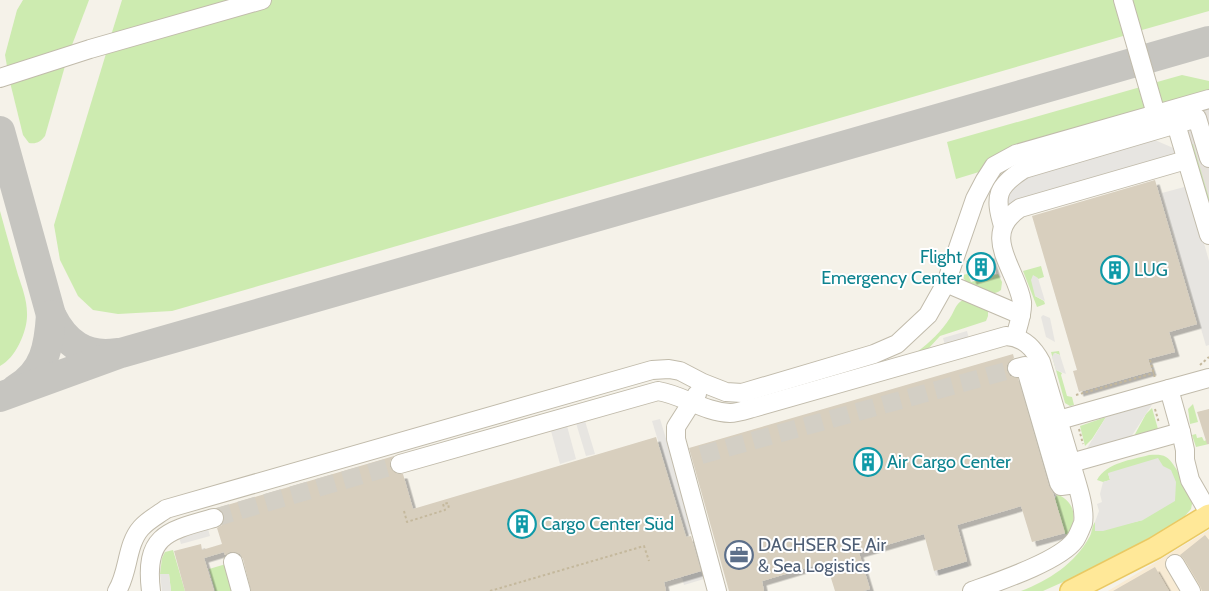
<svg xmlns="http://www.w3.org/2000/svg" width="1209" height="591" viewBox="0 0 1209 591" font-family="Cabin,sans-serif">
<defs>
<filter id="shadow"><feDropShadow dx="4.5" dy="4.5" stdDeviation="0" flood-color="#0004"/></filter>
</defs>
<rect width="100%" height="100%" fill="#f5f2e9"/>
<path fill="#f8ebd4" d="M1209,530V591H1108Z"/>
<path fill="#e5e1db" d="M1209,108V220L1180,116Z"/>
<g fill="#cdebb0">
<path d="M23,0H89L69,53L8,72L5,55L17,10Z"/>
<path d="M122,0H256L109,42Z"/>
<path d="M270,0H1120L1130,34L172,311L118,314L93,310L78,296L60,260L54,225L108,47Z"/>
<path d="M1126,0H1209V11L1135,32Z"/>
<path d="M67,59L45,136C40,142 37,144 29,143L23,135L9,78Z"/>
<path d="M1182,75L1209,81V91L1160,105L1150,84Z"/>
<path d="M1144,86L1149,107L986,163L979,172L956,179L947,142Z"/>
<path d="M1193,144L1209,198V218L1188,145Z"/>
<path d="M0,211C6,233 12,254 18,275C22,287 27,300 27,313C28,330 16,358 0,366Z"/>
<path d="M1041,266L1044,277L1038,279L1035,296L1044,301L1045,304L1037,307L1023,271Z"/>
<path d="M968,274L971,282L998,274L1002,282L1001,290C991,298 980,291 969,288L962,275Z"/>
<path d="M964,300L988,310V316L986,321L940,336L928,349L917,352C930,342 941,332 950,318C954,312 956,302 964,300Z"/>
<path d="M1059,351L1060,355L1055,353L1056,370L1062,373L1061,375L1067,396L1072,397L1074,405L1070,406L1065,403L1051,352Z"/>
<path d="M1193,404L1198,422L1190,424L1188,409Z"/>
<path d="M1152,408L1158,429L1134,436L1146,414Z"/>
<path d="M1106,417L1092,439L1085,446L1080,426Z"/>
<path d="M1196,434L1197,438L1202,437L1204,441L1209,439V444L1196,447L1192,435Z"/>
<path d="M1149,455C1155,455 1161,454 1166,457C1176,463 1186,489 1193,499L1191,509L1184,517L1164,530L1081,574L1043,591H1021C1049,580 1075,564 1090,536C1092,532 1092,526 1095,522V531L1143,520L1108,473L1110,480L1103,482L1097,480C1107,462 1132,460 1149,455Z"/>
<path d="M1057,494C1075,502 1078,518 1068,535L1065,534L1055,499Z"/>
<path d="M173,550L185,591H171L169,574H160L162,558L165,552Z"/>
<path d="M226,564L235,591H215L209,569Z"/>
</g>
<g fill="#e7e5e1">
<path d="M1150,138L1178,150L1175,156L1013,207L1001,202L1020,177Z"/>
<path d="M1188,186L1209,261V345L1206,346L1162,193Z"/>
<path d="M1033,275L1038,278L1045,301L1035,296L1031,280Z"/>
<path d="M1043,315L1050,318L1055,342L1046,337L1041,317Z"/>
<path d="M967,331L969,339L945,345L943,338Z"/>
<path d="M1054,353L1060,355L1066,374L1056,370L1052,357Z"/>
<path d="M1153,403L1131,437L1086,450L1106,417Z"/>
<path d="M660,419L695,533L687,535L652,421Z"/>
<path d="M585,421L595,454L586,456L576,423Z"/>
<path d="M567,426L576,459L560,464L551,431Z"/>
<path d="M1158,458L1163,466L1171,470L1176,482L1175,501L1143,520L1103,531H1095V522L1099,511L1097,504L1102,502L1100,494L1103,482L1110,480L1108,473Z"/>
<path d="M208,529L210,536L181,544L179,537Z"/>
<path d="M967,562L969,567L936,576L934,571Z"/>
<path d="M702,571L704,579L684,585L682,577Z"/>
<path d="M160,574H169L171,591H162Z"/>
</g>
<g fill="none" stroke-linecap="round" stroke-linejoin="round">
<g stroke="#c6c5c0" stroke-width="30">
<path d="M0,131L51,315C65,343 85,358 117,353"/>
<path d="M16,389C45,372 49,346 51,315"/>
<path d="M0,397L121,353L1209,41"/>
</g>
</g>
<g fill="#d8cfbe" filter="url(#shadow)">
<path d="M1155,180L1197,324L1169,332L1175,352L1148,359L1152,371L1079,392L1073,371L1077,370L1032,216Z"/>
<path d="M990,254L996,273L972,280L966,261Z"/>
<path d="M1013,354L1014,358L1007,365V371L1010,376L1018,378L1049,486L1053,493L1065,533L1032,542L1021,506L957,525L967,561L951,566L934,571L924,534L859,553L870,589L863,591H835L826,562L762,581L764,591H729L689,448Z"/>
<path d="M1209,409V444H1207L1197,412Z"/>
<path d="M656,437L686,537L691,536L701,571L664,582L666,591H251L243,559L240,554L235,552H230L225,555L224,552L204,558L214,591H185L174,551L201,544L202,550L222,544L217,528L222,525L224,516L222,511L217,508L394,456L390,461V467L397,474H403L413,509Z"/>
<path d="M1205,535L1209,540V591H1202L1200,586L1184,559L1180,555Z"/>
<path d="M1155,567L1169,591H1113Z"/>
</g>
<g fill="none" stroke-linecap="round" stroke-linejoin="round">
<g stroke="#d3cfc5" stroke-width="18" stroke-dasharray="18 9" stroke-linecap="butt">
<path d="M701,455L1017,368"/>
<path d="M214,518L400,464"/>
</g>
<defs>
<g id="minor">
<path d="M1123,0L1156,114"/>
<path d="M0,78L90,49L262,0"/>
<path d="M1176,124L1209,235"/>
<path d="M1003,226C994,196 997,186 1024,169L1197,118L1209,158"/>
<path d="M946,283L1021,315"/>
<path d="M1015,337C1018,326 1023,314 1022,302C1017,269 979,235 1020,208L1186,160"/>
<path d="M1017,368L1025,366L1059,483L1061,486L1076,484"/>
<path d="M1169,389L1209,378"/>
<path d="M697,394L676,427V439L717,591"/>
<path d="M1059,420L1169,389L1181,432L1185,450V460L1190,480L1209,513"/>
<path d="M400,464L658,391C683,395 704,412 730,413C737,413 746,410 753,408L1006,336C1023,337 1033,347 1041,362L1071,463L1181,432"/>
<path d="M233,562L241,591"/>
<path d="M1175,564L1191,591"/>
<path d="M117,591C129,572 126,545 141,528C148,520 158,515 166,509L652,370L669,369L680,371L703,383L726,392L742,393L874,354L897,344L928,315L946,283L975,199L985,180L994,166L1016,154L1209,99"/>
<path d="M151,591C144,535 167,531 214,518"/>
<path d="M972,591C997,582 1060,561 1075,540C1078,536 1081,528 1083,523C1086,507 1075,479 1071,463"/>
</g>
<path id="major" d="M1071,591L1155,548L1209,515"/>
</defs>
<use href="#minor" stroke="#c1bbab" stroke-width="20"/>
<use href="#major" stroke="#eac963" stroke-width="24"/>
<g stroke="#c4b89c" stroke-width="2" stroke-dasharray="2.5 2.5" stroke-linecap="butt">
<path d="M1150,360L1155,378"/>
<path d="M1200,365L1209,357"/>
<path d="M1076,395L1154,373"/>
<path d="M1155,409L1159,423"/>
<path d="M1079,429L1083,444"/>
<path d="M404,511L407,522L445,510L443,504L448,503L449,509"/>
<path d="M490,591L644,546L649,561"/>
</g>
<use href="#minor" stroke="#fff" stroke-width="18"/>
<use href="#major" stroke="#ffe898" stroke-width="21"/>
</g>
<defs>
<symbol id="building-ring" viewBox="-11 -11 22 22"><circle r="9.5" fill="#fff" stroke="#0f9aa8" stroke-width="1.5"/><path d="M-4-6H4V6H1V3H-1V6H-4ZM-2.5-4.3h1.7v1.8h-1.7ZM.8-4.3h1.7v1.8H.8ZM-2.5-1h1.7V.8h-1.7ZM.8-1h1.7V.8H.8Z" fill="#0f9aa8"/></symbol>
<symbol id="office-ring" viewBox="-11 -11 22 22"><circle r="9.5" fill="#fff" stroke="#5c6f8a" stroke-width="1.5"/><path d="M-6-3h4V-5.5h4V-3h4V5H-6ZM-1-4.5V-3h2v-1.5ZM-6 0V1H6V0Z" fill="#5c6f8a"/></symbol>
</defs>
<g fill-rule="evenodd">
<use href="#building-ring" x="965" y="251" width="32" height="32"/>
<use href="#building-ring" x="1099" y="254" width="32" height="32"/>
<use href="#building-ring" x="852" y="446" width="32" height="32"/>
<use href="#building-ring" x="506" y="508" width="32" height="32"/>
<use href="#office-ring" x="723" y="539" width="32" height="32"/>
</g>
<g text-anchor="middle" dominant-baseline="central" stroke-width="4" stroke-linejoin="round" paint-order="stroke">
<g font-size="18" fill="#0d838f" stroke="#fff" text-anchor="start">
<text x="962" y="257" text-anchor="end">Flight<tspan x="962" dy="21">Emergency Center</tspan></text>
<text x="1134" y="270">LUG</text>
<text x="887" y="462">Air Cargo Center</text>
<text x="541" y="524">Cargo Center Süd</text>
</g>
<g font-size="18" fill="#4e5e75" stroke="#fff" text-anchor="start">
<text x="758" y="545">DACHSER SE Air<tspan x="758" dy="21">&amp; Sea Logistics</tspan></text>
</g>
</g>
</svg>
